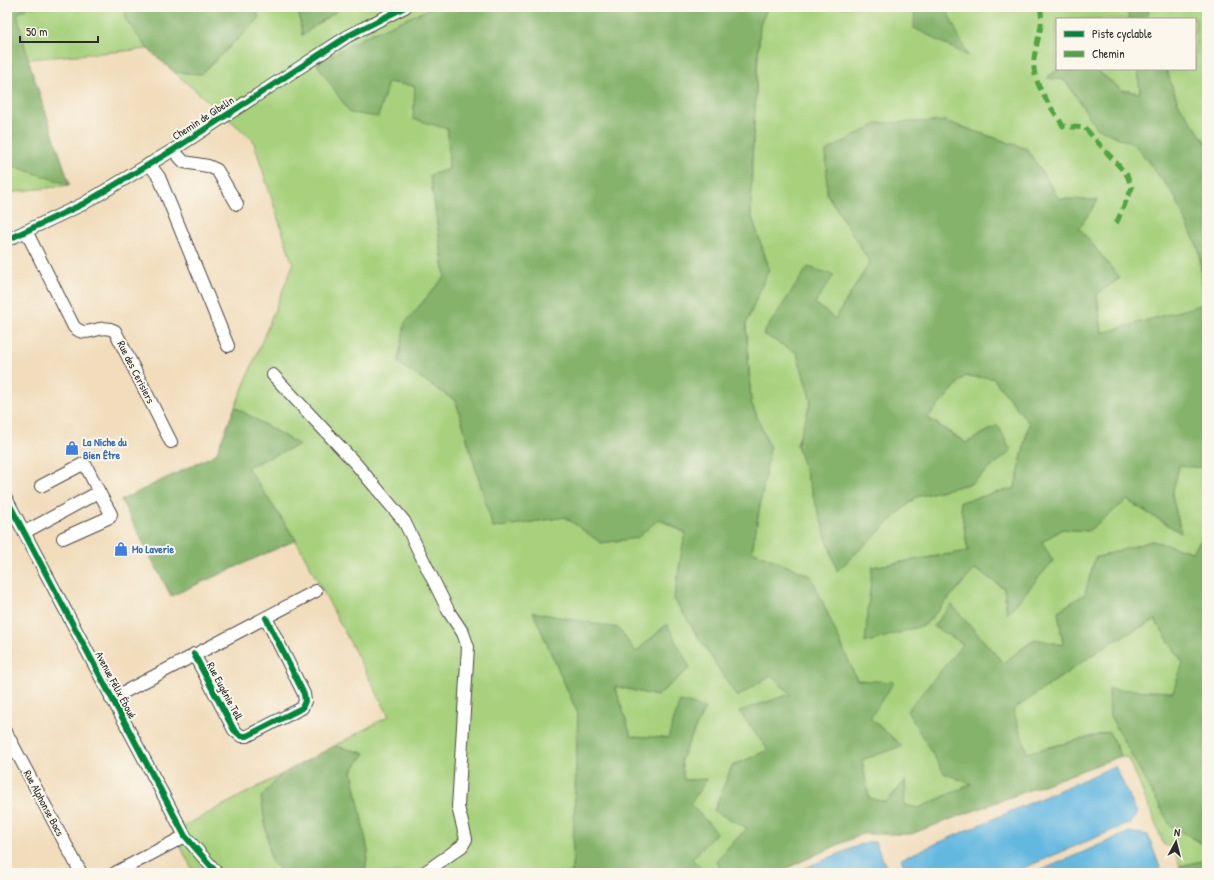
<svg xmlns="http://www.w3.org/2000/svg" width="1214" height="880" viewBox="0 0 1214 880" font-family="'Patrick Hand',sans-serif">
<rect width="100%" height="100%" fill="#fbf7ec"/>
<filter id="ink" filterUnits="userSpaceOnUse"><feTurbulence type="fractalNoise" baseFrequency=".025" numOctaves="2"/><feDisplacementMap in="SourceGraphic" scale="8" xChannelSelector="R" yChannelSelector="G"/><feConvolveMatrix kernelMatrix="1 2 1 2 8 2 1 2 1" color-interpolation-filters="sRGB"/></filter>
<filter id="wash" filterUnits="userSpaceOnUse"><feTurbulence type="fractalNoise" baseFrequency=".012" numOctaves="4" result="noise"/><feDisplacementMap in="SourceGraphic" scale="16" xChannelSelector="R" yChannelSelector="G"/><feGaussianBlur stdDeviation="0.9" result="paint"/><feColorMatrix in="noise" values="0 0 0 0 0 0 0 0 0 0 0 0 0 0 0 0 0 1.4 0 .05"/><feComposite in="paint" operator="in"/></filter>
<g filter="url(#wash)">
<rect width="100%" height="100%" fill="#f1ddbc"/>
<g fill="#a7d17d" stroke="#697e54">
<path d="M29,7H126L125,19L148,49L28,59L17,14Z"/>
<path d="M256,7H298L302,35L342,7H434L364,37L378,117L387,82L415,86L448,129L449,170L430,175L445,276L405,323L398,363L456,401L493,528L565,517L601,543L637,538L658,519L685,533L674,599L737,697L771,675L791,694L768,750L732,766L714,810L747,828L717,859L721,873H706L692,859L690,804L684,780L681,759L705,708L680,701L669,738L630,736L615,686L657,696L667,624L636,652L533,612L578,714L572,873H365L368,851L352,771L365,753L334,746L389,716L296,540L247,467L299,445L235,407L293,265L253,140L174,72L201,74L259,19Z"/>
<path d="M768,7H1125L1130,19H1057V69H1059L1047,77L1065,80L1097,128L1135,145L1174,195L1199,250L1204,305L1102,333L1097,294L1120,278L1078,228L1098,200L1059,199L1027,149L945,121L827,194L870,262L835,319L815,304L763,334L797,353L811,401L797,445L837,570L916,497L972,483L966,443L927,417L965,376L993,378L1029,423L1015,488L960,502L968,551L872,567L925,625L975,569L1004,588L1007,613L1042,542L1062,529L1088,531L1127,500L1181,533L1172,495L1179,466L1207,468V532L1192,552L1152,541L1095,558L1085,594L1058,611L1063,645L1035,639L1003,663L952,605L933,626L964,644L972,784L919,808L904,805L905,781L886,802L869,798L862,759L870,718L857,680L811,576L752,551L770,448L751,402L746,324L769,268L751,214L752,160L760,24Z"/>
<path d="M1149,7H1207V144L1178,103L1166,69H1195V19H1147Z"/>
<path d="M1095,69H1138L1140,93L1122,90Z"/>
<path d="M7,164L70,185L7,193Z"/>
<path d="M1155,620L1183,663L1173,693L1109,689L1170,825L1207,846V860L1180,866L1172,847L1164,845L1129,758L1121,756L1109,732L1027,753L1013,710L1108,644Z"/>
<path d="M282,774L261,797L271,861L283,873H194L173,832Z"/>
</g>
<g fill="#85b36c" stroke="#586f4c">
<path d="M7,7H29L17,14L28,59L70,185L7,164Z"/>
<path d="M126,7H256L259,19L201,74L174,72L148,49L125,19Z"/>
<path d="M298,7H342L302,35Z"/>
<path d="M434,7H768L760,24L752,160L751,214L769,268L746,324L751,402L770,448L752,551L811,576L857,680L894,682L870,718L902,746L862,760L869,798L886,802L906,781L904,805L919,808L971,784L944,773L907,711L963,644L933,626L952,605L1003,663L1035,639L1063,645L1058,611L1085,594L1095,558L1152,541L1192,552L1207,532V846L1170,825L1110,716L1109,689L1173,692L1183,663L1155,620L1108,644L1013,710L1027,753L1109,732L1121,756L911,834H862L776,873H721L717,859L747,828L714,811L732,766L768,750L739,711L791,694L771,675L737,697L674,599L685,532L659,519L637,538L601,543L565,517L493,528L456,401L398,363L405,323L445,276L430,175L449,169L448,129L413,119L415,86L388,82L378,117L350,113L317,64L364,37Z"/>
<path d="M915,7H945L968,56L914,28Z"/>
<path d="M1125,7H1149L1147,19H1130Z"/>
<path d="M1059,69H1095L1122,90L1140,93L1138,69H1166L1178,103L1207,144V468L1179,466L1172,495L1181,533L1127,500L1088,531L1062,529L1042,542L1053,561L1007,614L1004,588L975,569L925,625L865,643L872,567L968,551L960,502L1015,488L1029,423L993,378L965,376L927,418L966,443L998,425L1011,451L972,483L916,497L837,571L797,445L811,401L797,353L763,334L808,267L834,275L815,303L835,319L870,262L827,194L826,151L879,123L945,121L1027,149L1059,199L1098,200L1079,228L1120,278L1097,294L1102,333L1204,304L1199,250L1174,195L1135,145L1097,128L1065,80L1047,78Z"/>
<path d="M235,407L299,445L247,467L296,540L171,596L121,500L216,454Z"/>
<path d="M533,612L618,628L636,652L667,624L690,668L657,696L615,686L631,736L668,738L680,701L705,708L681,759L684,780L707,779L690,804L717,832L692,859L706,873H572L578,714Z"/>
<path d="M334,746L365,753L352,771L368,851L365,873H283L271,861L261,797L282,774Z"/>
<path d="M1207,860V873H1179L1180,866Z"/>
</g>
<g fill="#64b8e0" stroke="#487286">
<path d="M1115,766L1137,813L1132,822L1012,873H907L901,859Z"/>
<path d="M1129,832L1148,835L1162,873H1035Z"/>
<path d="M867,842H875L889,873H793Z"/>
</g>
</g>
<g filter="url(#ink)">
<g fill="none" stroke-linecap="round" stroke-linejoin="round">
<defs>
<g id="minor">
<path d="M173,150L184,162L208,166L217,170L237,204"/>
<path d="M149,164L159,177L228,346"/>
<path d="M26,231L74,327C88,340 98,322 115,331L171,442"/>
<path d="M7,240L83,204L173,150L348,36L405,7"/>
<path d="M273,375L356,464L404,521L449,612L463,633L468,647L458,807L466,839L462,846L424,873"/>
<path d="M7,500L185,836L217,873"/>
<path d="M25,532L99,492L86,466L83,464L41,486"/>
<path d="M63,538L110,517L111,514L99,492"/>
<path d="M194,654L234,730L241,736H247L302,708L305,701L304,694L266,618"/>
<path d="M111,699L316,591"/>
<path d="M7,734L81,873"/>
<path d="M115,873L185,836"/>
</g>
</defs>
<use href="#minor" stroke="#494641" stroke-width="14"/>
<use href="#minor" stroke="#fff" stroke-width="12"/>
<path stroke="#51a443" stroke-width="5" stroke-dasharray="10 5" stroke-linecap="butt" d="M1040,7C1045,24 1036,41 1034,59C1031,83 1051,106 1063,126L1085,128L1127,175L1132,188L1116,224"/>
<defs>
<g id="cycleway">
<path d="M7,240L83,204L173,150L348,36L405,7"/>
<path d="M7,500L185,836L217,873"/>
<path d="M194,654L234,730L241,736H247L302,708L305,701L304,694L266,618"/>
</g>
</defs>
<use href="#cycleway" stroke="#fbf7ec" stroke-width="8"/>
<use href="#cycleway" stroke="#00873e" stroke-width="6"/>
</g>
</g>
<defs>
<symbol id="shop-bare" viewBox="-9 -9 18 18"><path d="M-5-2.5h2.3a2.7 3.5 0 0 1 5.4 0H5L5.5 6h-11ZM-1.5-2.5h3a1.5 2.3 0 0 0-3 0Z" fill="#3f7fe0" stroke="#fbf7ec" stroke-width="2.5" paint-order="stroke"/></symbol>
</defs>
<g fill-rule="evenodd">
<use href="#shop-bare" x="62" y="438" width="20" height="20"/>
<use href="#shop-bare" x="111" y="539" width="20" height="20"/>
</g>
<g text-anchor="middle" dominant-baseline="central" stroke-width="4" stroke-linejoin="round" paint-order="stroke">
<g font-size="11" fill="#2b2b2b" stroke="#fbf7ec">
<text transform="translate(203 118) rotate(-33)">Chemin de Gibelin</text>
<text transform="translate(136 372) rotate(63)">Rue des Cerisiers</text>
<text transform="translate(116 685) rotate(62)">Avenue Félix Éboué</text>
<text transform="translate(225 691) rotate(62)">Rue Eugénie Tell</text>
<text transform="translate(44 803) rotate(62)">Rue Alphonse Bocs</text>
</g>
<g font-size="11" font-weight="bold" fill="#366cbe" stroke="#fbf7ec" text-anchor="start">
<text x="83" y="442">La Niche du<tspan x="83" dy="13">Bien Être</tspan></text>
<text x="132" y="549">Mo Laverie</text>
</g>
</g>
<rect width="1214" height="880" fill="none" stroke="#fbf7ec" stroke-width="24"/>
<rect x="1056" y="18" width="140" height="52" fill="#fbf7ec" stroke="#a8a59f"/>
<rect x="1064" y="31" width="20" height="6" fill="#00873e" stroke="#a8a59f"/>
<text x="1092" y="38" font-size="12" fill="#2b2b2b">Piste cyclable</text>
<rect x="1064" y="51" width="20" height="6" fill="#51a443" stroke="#a8a59f"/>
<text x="1092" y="58" font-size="12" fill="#2b2b2b">Chemin</text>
<g transform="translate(1176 842) rotate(7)" stroke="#fbf7ec" stroke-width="3" paint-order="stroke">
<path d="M0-3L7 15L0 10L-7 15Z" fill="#2b2b2b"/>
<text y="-6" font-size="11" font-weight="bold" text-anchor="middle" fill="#2b2b2b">N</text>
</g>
<path d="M20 36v6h78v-6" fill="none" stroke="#2b2b2b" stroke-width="2"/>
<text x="26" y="36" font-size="12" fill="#2b2b2b" stroke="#fbf7ec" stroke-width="3" paint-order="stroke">50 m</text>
</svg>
